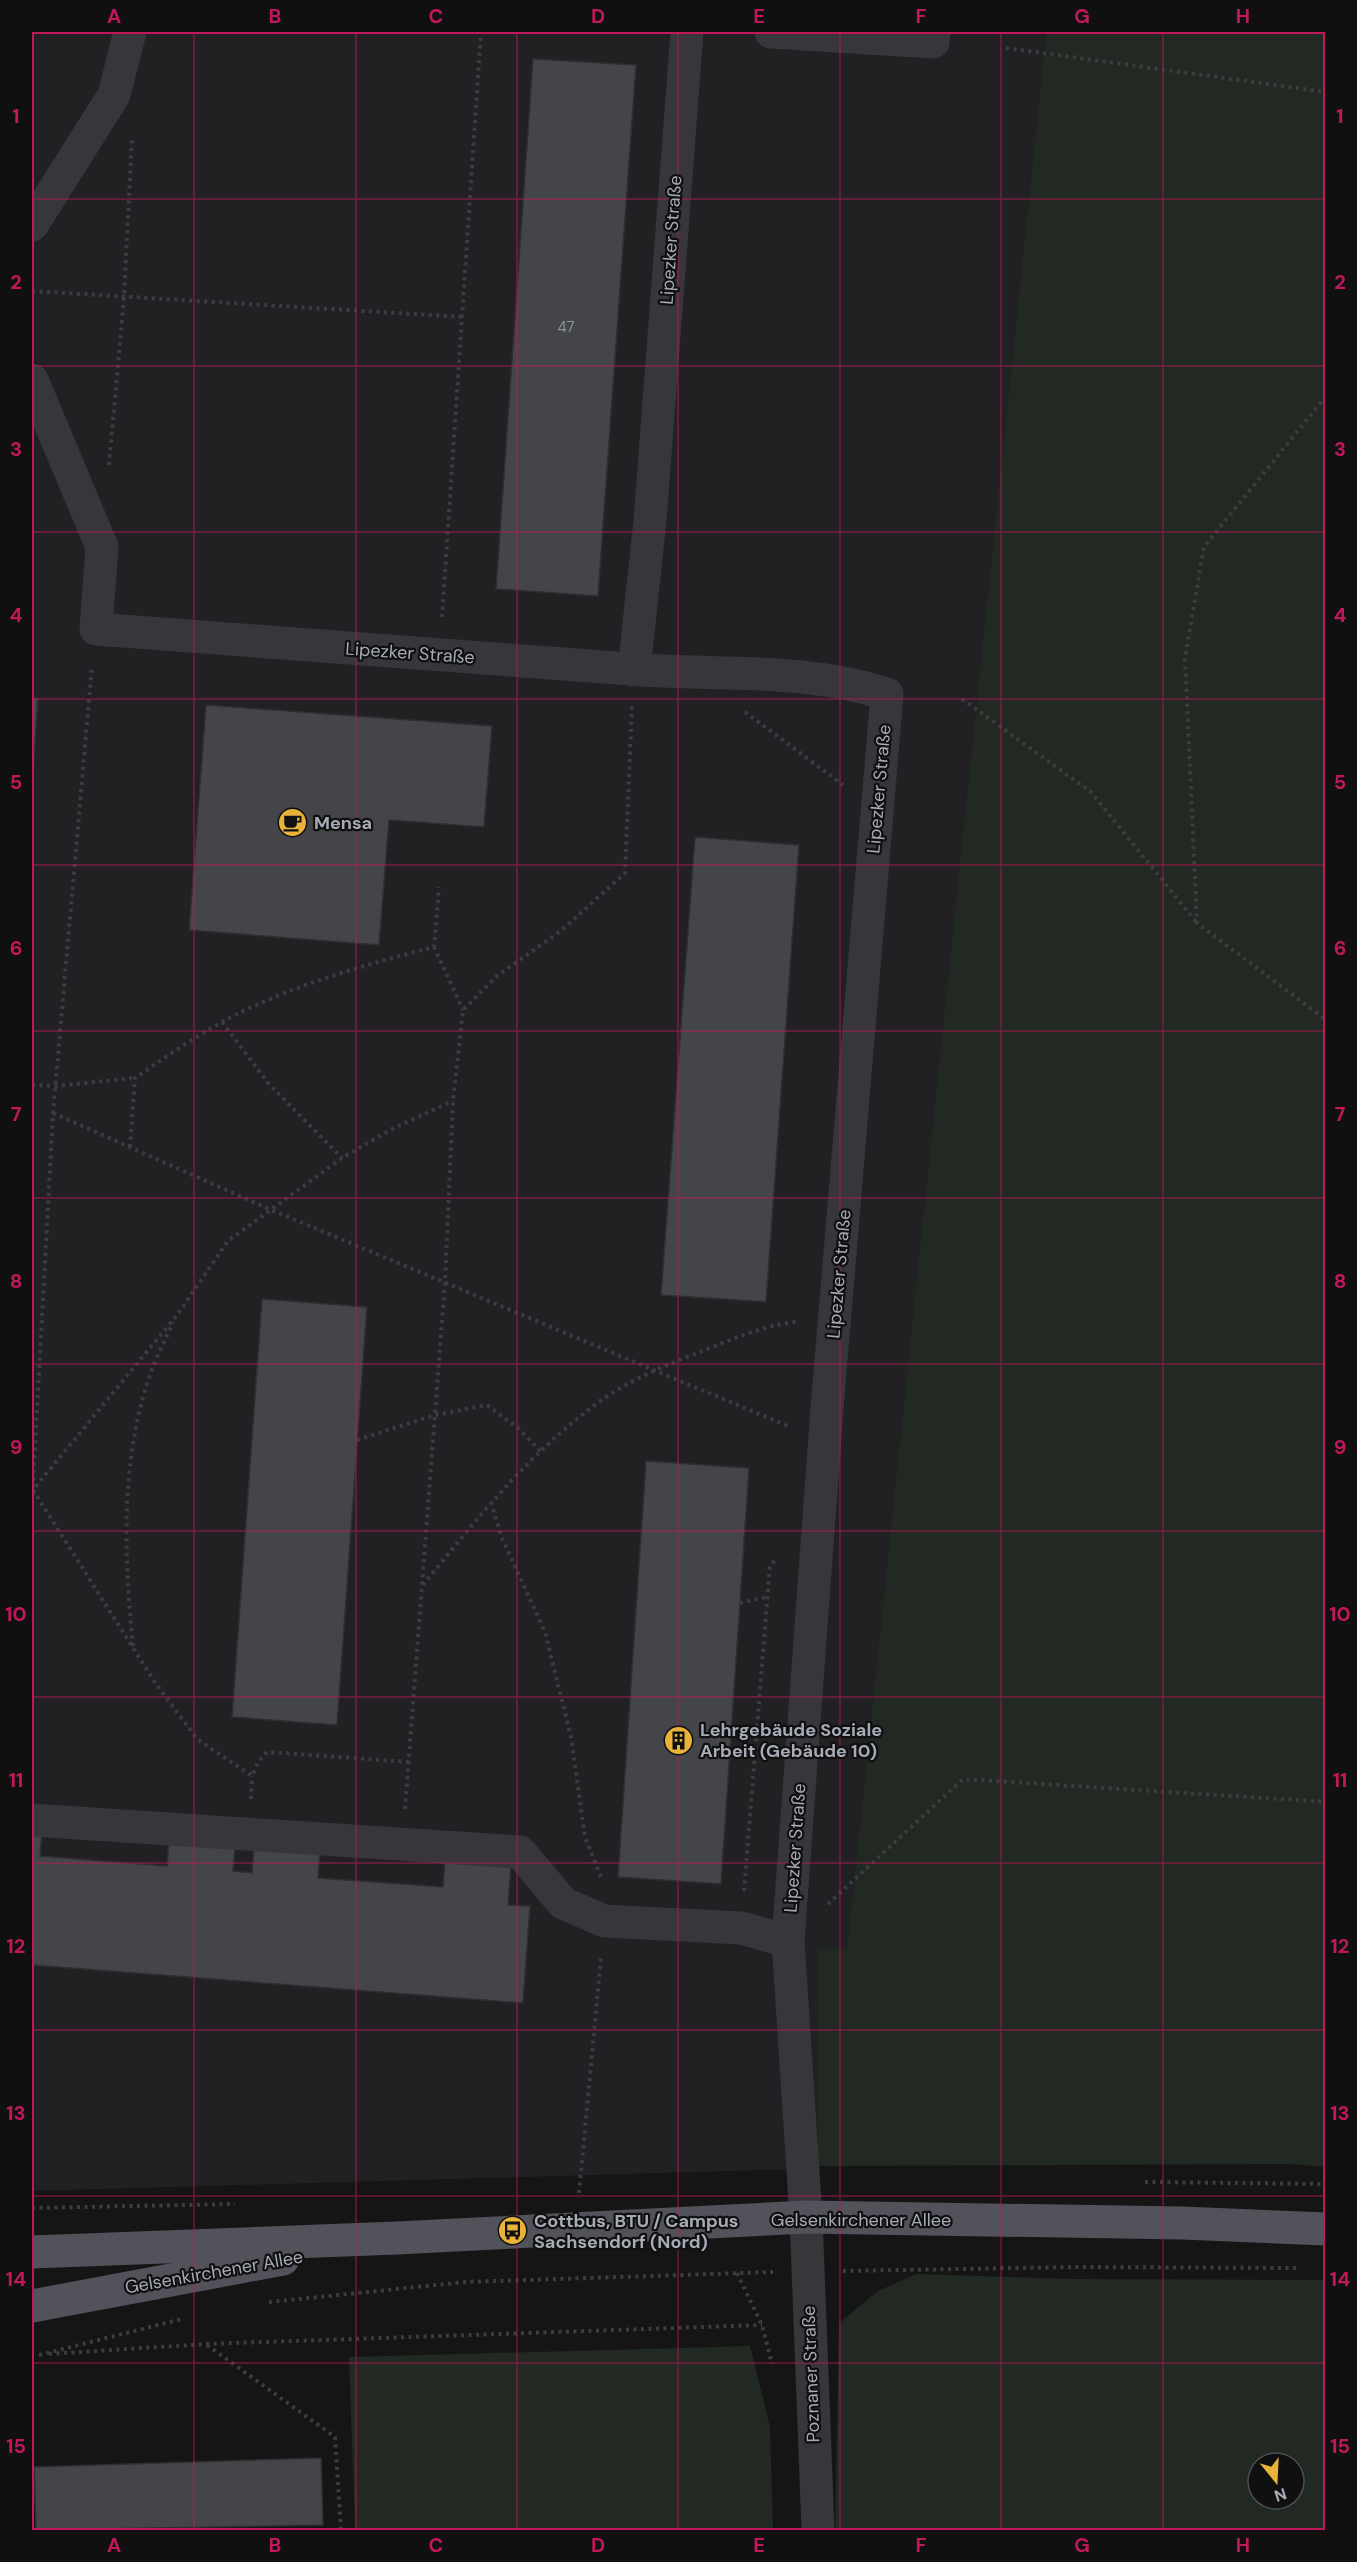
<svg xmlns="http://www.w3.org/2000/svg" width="1357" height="2562" viewBox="0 0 1357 2562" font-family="'DM Sans',sans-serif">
<rect width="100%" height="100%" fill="#151516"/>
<path fill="#212123" d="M32,32H1046L847,1950L817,1947L818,2166L803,2169L32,2191Z"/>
<g fill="#212922" fill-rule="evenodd">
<path d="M1046,32H1325V2167L1291,2164L818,2166L817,1947L847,1949Z"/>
<path d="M916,2274L1074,2279L1325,2280V2530H835L839,2323L878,2291ZM1258,2463H1294V2499H1258Z"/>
<path d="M750,2346L770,2427L773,2530H355L349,2357Z"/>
</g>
<g fill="#444549" stroke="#2f2f32" stroke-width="1.5">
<path d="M533,59L636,65L598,596L496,589Z"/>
<path d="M32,698H38L32,787Z"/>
<path d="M206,705L492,726L484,827L389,820L379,945L189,930Z"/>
<path d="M695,837L799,845L766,1302L661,1295Z"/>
<path d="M262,1299L367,1307L337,1725L232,1717Z"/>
<path d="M646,1461L749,1468L721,1884L618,1877Z"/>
<path d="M32,1832L42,1833L40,1856L167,1866L169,1842L235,1847L233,1871L252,1873L254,1847L320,1852L318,1878L443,1887L445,1860L511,1865L508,1905L530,1906L523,2003L32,1965Z"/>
<path d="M321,2458L323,2525L36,2530L34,2467Z"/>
<path d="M32,2472H34L35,2499H32Z"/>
</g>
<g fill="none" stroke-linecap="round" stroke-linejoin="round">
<g stroke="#3c3d42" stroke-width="4" stroke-dasharray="3 4.5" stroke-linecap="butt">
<path d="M1006,48L1326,92"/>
<path d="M32,291L462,317"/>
<path d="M1326,396L1204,547L1185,658L1197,923L1326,1020"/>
<path d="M109,465L124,297L132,137"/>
<path d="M442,617L481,32"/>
<path d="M962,699L1091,792L1197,923"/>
<path d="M745,712L843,785"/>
<path d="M434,947L463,1010"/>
<path d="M222,1022L269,1084L342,1158"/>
<path d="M32,1085L56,1086L135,1078"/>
<path d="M53,1113L269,1209L790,1427"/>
<path d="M130,1147L135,1078C163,1059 191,1039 220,1023C283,988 364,965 434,947L439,887"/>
<path d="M357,1440L435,1415L487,1405L518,1428L541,1452"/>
<path d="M491,1502L501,1536L545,1632L571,1737L585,1837L602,1880"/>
<path d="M32,1503L53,1113L92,666"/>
<path d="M423,1585C474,1522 526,1457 592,1407C626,1381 666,1365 705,1350C735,1338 765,1325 796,1322"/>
<path d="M740,1603L767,1597"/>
<path d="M133,1646C124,1554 120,1460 151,1372C157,1355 166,1339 173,1322"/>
<path d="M409,1762L267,1752L258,1762L252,1776L197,1739L156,1684L33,1490L177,1315L228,1241L342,1158L394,1128L453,1101"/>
<path d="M251,1799L252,1776"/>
<path d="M405,1809L445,1282L453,1101L463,1010L497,976L562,930L625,873L632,706"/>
<path d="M744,1891L770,1565L778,1558"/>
<path d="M828,1904L963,1779L1326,1802"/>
<path d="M1145,2182L1326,2184"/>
<path d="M579,2193L601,1958"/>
<path d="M32,2208L235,2204"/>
<path d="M843,2271L1076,2267L1298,2268"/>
<path d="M737,2273L762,2325L772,2364"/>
<path d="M269,2302L466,2282L773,2272"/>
<path d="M207,2345L335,2437L341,2530"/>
<path d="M49,2354L206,2344L762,2325"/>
<path d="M39,2355L182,2319"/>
</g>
<g stroke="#36363b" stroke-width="33">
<path d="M771,32L933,42L934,32"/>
<path d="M32,225L114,95L130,32"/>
<path d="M32,380L102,547L96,629C274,643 452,656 630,669C716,676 804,667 887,694L827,1408L788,1941L806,2217L818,2530"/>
<path d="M634,670L650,521L687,32"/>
<path d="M32,1820L520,1852L563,1903L604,1921L741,1928L788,1941"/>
</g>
<g stroke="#52535a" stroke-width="33">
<path d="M32,2252L397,2238L806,2217L1182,2223L1326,2229"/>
<path d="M32,2306L283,2259"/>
</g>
</g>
<path fill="none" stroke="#c2185b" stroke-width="1.5" stroke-opacity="0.55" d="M194,32V2530M356,32V2530M517,32V2530M678,32V2530M840,32V2530M1001,32V2530M1163,32V2530M32,199H1326M32,366H1326M32,532H1326M32,699H1326M32,865H1326M32,1031H1326M32,1198H1326M32,1364H1326M32,1531H1326M32,1697H1326M32,1863H1326M32,2030H1326M32,2196H1326M32,2363H1326"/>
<defs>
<symbol id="cafe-disc" viewBox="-11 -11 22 22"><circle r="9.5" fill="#e9b239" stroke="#101011"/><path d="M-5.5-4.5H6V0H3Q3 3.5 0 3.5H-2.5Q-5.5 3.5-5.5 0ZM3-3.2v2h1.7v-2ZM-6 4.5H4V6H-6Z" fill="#111"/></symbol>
<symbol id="building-disc" viewBox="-11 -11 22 22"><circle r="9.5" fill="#e9b239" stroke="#101011"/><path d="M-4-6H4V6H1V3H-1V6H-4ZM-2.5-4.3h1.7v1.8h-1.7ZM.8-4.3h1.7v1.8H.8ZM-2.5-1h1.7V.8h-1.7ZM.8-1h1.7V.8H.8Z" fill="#111"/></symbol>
<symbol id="bus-disc" viewBox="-11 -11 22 22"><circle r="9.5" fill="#e9b239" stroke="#101011"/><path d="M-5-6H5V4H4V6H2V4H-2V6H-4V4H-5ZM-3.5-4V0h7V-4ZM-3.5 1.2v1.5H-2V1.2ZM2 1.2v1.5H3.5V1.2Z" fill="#111"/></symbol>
</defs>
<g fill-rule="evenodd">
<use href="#cafe-disc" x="276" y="806" width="33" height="33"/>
<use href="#building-disc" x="662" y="1724" width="33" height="33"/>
<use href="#bus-disc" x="496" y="2214" width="33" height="33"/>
</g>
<g text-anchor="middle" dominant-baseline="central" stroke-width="4.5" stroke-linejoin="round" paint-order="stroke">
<g font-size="15" fill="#8e929b">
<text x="566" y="327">47</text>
</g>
<g font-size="18" fill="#a7abb6" stroke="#101011">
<text transform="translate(671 240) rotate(-86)">Lipezker Straße</text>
<text transform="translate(410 653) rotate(4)">Lipezker Straße</text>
<text transform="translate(879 789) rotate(-85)">Lipezker Straße</text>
<text transform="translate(839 1274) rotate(-85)">Lipezker Straße</text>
<text transform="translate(795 1848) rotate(-86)">Lipezker Straße</text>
<text x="861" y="2220">Gelsenkirchener Allee</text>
<text transform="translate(214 2272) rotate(-10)">Gelsenkirchener Allee</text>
<text transform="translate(811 2374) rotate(-92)">Poznaner Straße</text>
</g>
<g font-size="18" font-weight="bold" fill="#a7abb6" stroke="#101011" text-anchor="start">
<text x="314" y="823">Mensa</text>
<text x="700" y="1730">Lehrgebäude Soziale<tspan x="700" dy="21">Arbeit (Gebäude 10)</tspan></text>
<text x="534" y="2221">Cottbus, BTU / Campus<tspan x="534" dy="21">Sachsendorf (Nord)</tspan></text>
</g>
</g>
<rect width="1357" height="2562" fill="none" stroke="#101011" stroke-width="66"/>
<g transform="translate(1276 2481) rotate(162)"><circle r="28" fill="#101011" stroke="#4c4e53" stroke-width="1.5"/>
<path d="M0-4.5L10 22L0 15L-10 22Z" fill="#e9b239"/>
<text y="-9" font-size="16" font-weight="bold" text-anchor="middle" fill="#a7abb6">N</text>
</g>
<rect x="33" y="33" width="1291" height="2496" fill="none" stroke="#c2185b" stroke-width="2"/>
<g font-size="20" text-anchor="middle" font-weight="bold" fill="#c2185b">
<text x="114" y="23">A</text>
<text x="275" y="23">B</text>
<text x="436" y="23">C</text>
<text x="598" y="23">D</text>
<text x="759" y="23">E</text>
<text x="921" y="23">F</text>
<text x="1082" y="23">G</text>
<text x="1243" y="23">H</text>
<text x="16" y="123">1</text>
<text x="1340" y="123">1</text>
<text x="16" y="289">2</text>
<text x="1340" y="289">2</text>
<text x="16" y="456">3</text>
<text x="1340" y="456">3</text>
<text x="16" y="622">4</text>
<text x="1340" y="622">4</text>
<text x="16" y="789">5</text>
<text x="1340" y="789">5</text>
<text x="16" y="955">6</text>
<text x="1340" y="955">6</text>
<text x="16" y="1121">7</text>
<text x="1340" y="1121">7</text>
<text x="16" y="1288">8</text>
<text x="1340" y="1288">8</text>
<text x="16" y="1454">9</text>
<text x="1340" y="1454">9</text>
<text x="16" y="1621">10</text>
<text x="1340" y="1621">10</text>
<text x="16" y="1787">11</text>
<text x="1340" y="1787">11</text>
<text x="16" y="1953">12</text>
<text x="1340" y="1953">12</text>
<text x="16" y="2120">13</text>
<text x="1340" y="2120">13</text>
<text x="16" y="2286">14</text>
<text x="1340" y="2286">14</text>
<text x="16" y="2453">15</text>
<text x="1340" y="2453">15</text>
<text x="114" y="2552">A</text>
<text x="275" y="2552">B</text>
<text x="436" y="2552">C</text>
<text x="598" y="2552">D</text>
<text x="759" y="2552">E</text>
<text x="921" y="2552">F</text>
<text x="1082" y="2552">G</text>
<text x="1243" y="2552">H</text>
</g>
</svg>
